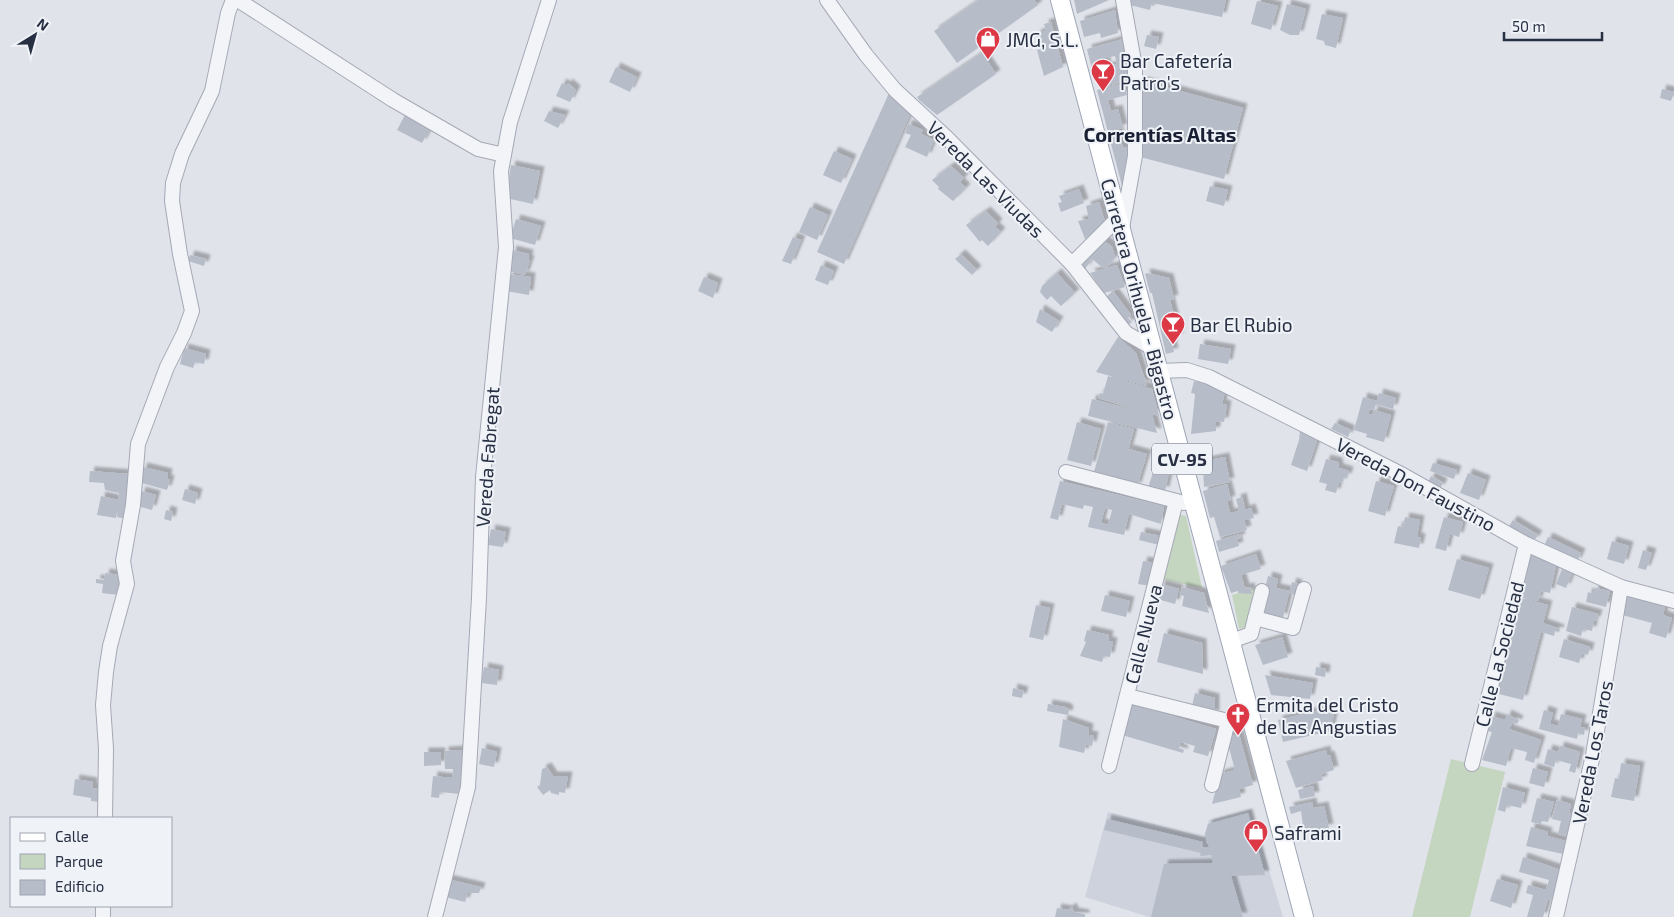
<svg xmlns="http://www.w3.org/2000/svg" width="1674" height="917" viewBox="0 0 1674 917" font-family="'Exo 2',sans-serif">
<defs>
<filter id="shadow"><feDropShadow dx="4.5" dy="-4.5" stdDeviation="1" flood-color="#0004"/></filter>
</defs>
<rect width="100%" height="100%" fill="#e0e3ea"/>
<path fill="#cdd2dd" d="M1251,809L1283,917H1149L1085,897L1108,812L1204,837L1209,820Z"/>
<g fill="#c4d5c0">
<path d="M1176,514L1186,516L1202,588L1162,579Z"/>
<path d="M1259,587L1251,626L1239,629L1232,595Z"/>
<path d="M1451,759L1505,772L1470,917H1412Z"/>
</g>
<g fill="#b6bcc8" fill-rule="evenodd" filter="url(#shadow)">
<path d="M979,0H1034L1038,5L957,63L934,31Z"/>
<path d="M1074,0H1109L1077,14Z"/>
<path d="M1131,0H1226L1222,17L1152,3L1150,10L1130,5Z"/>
<path d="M1257,1L1278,6L1271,30L1251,24Z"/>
<path d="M1287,4L1306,9L1299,35H1290L1280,30Z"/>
<path d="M1115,10L1118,33L1101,38L1100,33L1084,37L1080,21Z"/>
<path d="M1322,14L1343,18L1336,48L1325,45L1324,41L1316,39Z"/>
<path d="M1051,22L1063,67L1044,76L1037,50L1040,49L1036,34L1046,31L1044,24Z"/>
<path d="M1147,35L1159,37L1156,49L1144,46Z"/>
<path d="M1123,39L1128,68L1125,81L1100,88L1097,77L1107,73L1094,77L1087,49ZM1115,56L1117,64L1107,67L1105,58Z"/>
<path d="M982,53L996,74L937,115L919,100L917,97Z"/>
<path d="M616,67L637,77L630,92L609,82Z"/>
<path d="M1143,81L1243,108L1224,179L1140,157Z"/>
<path d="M562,83L567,86L568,83L576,90L570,102L556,96Z"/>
<path d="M1124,83L1127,95L1108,100L1111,111L1118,109L1123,128L1118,129L1123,148L1131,146L1125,185L1122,186L1097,90Z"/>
<path d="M1662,89L1674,92L1671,101L1660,98Z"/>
<path d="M890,91L911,112L844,264L817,252Z"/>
<path d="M549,111L565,115L558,128L544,121Z"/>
<path d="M405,115L430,128L422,143L397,130Z"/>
<path d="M908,124L923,130L921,134L934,140L927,157L905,147L911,135L905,133Z"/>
<path d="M834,151L852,159L841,183L823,175Z"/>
<path d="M511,165L540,171L533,204L506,198Z"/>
<path d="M951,166L964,178L960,182L966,188L953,201L938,189L939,187L932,180Z"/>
<path d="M1210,186L1228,190L1224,206L1206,201Z"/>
<path d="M1079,189L1084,203L1061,212L1058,203L1062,202L1059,196Z"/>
<path d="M1099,202L1105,222L1085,239L1078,221L1089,219L1086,206Z"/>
<path d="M810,207L828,215L817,240L799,232Z"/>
<path d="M986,211L998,223L995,227L1001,232L988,246L982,240L980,242L966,225Z"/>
<path d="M516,219L541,226L535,245L510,238Z"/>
<path d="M793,237L801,240L791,264L782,261Z"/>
<path d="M1100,237L1112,247L1115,257L1107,267L1103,268L1092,259L1085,269L1079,264Z"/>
<path d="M512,250L529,254L528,260H530L525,275L508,271Z"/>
<path d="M961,254L977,270L972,275L955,259Z"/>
<path d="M190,255L206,259L204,266L188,261Z"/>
<path d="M821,265L834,271L828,285L815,280Z"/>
<path d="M1117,265L1125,287L1104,293L1090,273Z"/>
<path d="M1057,273L1075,293L1061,306L1051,296L1047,300L1040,292L1042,286Z"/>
<path d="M1147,273L1169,278L1174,299L1170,300L1179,337L1171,339L1174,352L1166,354L1152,293H1150L1145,274Z"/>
<path d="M509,274L531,277L529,295L506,291Z"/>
<path d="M704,277L718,283L713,298L698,291Z"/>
<path d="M1113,291L1131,315L1128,318L1132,322L1128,325L1106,297Z"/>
<path d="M1040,309L1059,321L1052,332L1036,322Z"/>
<path d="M1118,337L1136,353L1147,386L1096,372Z"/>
<path d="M1200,344L1231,349L1228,364L1198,359Z"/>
<path d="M184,348L206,354L204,364L195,362L193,368L180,364Z"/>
<path d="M1108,376L1152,389L1159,416L1152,414L1157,433L1088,416L1092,399L1150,414L1098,398L1100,393L1103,394Z"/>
<path d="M1194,381L1226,388L1222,404L1227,405L1224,422L1216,421V431L1191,434L1195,394L1191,393Z"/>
<path d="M1379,393L1396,398L1393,409L1376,404L1374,410L1370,409L1368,414L1372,415L1374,410L1391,415L1384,442L1366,437L1367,434L1354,430L1363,397L1377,401Z"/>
<path d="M1077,422L1101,429L1091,466L1067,460Z"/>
<path d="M1108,422L1134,429L1122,474L1129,449L1147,454L1137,487L1120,482L1121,479L1094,472Z"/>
<path d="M1335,423L1351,430L1348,437L1331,429Z"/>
<path d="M1300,431L1317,441L1307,471L1291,465L1299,440Z"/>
<path d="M1225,457L1230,482L1204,487L1203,468H1200L1199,462Z"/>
<path d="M1326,459L1338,462L1339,468L1349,471L1347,478L1344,477L1342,483L1339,482L1336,493L1325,490L1327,484L1319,482Z"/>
<path d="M1433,463L1457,470L1454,479L1430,471Z"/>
<path d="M1155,466L1170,469L1165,491L1148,488Z"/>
<path d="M143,467L168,473L167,479L170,480L167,490L138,482Z"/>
<path d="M90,471L129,474L127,519L117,517L119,493L105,490L104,483L89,482Z"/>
<path d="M1468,473L1486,480L1479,500L1460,493Z"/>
<path d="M1431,476L1443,483L1440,489L1428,482Z"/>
<path d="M1060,481L1164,506L1161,524L1129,514L1124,535L1088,527L1093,507L1084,505L1083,509L1062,504L1058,520L1050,518ZM1105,508L1112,510L1108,525L1101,523Z"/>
<path d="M1376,481L1394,486L1385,516L1368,511Z"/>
<path d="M1227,484L1231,500L1227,501L1230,513L1239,511L1236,499L1242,497L1245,510L1251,508L1254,518L1244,520L1247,530L1220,537L1214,517L1210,518L1203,491Z"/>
<path d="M185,489L198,493L195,504L182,500Z"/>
<path d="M141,491L156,495L152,510L137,506Z"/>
<path d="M101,496L119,500L116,518L97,515Z"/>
<path d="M166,510L173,512L171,521L164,519Z"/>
<path d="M1405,517L1420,520L1417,537L1421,538L1419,548L1394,543L1398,526L1403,527Z"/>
<path d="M1444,517L1463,522L1459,537L1450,534L1446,551L1435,548Z"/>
<path d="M1513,520L1538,535L1534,541L1509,526Z"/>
<path d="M491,529L506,532L503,547L488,545Z"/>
<path d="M1141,532L1161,536L1159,545L1139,540Z"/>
<path d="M1240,534L1241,538L1237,539L1239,546L1219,552L1216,541Z"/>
<path d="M1548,537L1581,553L1577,562L1544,546Z"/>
<path d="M1612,541L1629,546L1624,564L1607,559Z"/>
<path d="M1643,550L1652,553L1646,570L1638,568Z"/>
<path d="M1256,554L1261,569L1241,575L1245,588L1250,587L1252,594L1238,593V591L1231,593L1221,566Z"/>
<path d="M1531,555L1556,566L1550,593L1541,591L1538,601L1520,597Z"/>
<path d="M1457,559L1489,568L1480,599L1448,590Z"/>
<path d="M1143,561L1156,563L1151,586L1138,584Z"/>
<path d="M1562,569L1572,574L1566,588L1556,584Z"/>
<path d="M105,573L120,575L119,595L102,593L103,584L96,583V579L104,580Z"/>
<path d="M1268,576L1278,579L1276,588L1290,591L1292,582L1298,584L1295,595L1289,593L1283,618L1263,613L1264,609L1260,608Z"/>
<path d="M1161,584L1179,589L1175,604L1157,599Z"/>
<path d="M1182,587L1204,593L1209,613L1182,606L1184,596L1180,595Z"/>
<path d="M1595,588L1610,591L1606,607L1586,602L1588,592L1593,594Z"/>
<path d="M1105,595L1130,601L1126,617L1101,611Z"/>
<path d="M1627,596L1665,607L1663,615L1672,618L1666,638L1649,633L1652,623L1622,615Z"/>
<path d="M1521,598L1548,605L1543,623L1560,629L1559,632L1555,631L1554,636L1541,632L1523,700L1495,693Z"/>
<path d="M1036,605L1050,608L1043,640L1029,637Z"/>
<path d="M1572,607L1598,614L1596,621L1594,620L1592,631L1583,629L1581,636L1566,631Z"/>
<path d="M1087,630L1109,635L1108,641L1113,642L1110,657L1104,656L1102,662L1080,656L1086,642L1084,641Z"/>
<path d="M1164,633L1202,643L1203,674L1157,662Z"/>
<path d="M1282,637L1288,657L1263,665L1255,645Z"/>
<path d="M1564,639L1590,647L1588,655L1582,653L1579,663L1559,657Z"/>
<path d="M484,667L499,670L497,685L481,683Z"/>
<path d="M1316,667L1326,669L1325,677L1315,675Z"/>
<path d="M1265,675L1313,683L1310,699L1271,695Z"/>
<path d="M1013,688L1024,691L1022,698L1012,696Z"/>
<path d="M1195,693L1215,698V715L1191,711Z"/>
<path d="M1048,704L1065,707L1069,710L1068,715L1047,711Z"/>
<path d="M1132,704L1216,729L1208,756L1193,752L1195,746L1181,742L1179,748L1184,750L1183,753L1122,735Z"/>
<path d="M1328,708L1335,710L1330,731L1283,742L1278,720Z"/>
<path d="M1544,710L1553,713L1550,724L1558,726L1561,714L1582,719L1580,727L1585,728L1584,735L1578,733L1577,739L1539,729Z"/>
<path d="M1507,714L1519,720L1517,724L1513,722L1509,729L1541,740L1534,763L1525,760L1527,752L1511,748L1506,766L1482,760L1492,732L1487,731L1491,716L1505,720Z"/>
<path d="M1063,719L1089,728L1088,735L1094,736L1092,746L1086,744L1084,753L1059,747Z"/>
<path d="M1239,734L1253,785L1239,789L1241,797L1212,804L1220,774L1235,770L1226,737Z"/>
<path d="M1560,746L1580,752L1575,773L1569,771L1571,764L1556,760L1554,767L1544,764L1548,749L1558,752Z"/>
<path d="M482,748L497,752L494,767L479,764Z"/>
<path d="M462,750L460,794L440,792L439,798L431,797L433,776L452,778L453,769H445L444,751Z"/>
<path d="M1326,750L1327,756L1330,755L1334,770L1321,774L1323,780L1296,788L1286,761Z"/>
<path d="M424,752H441V765L424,766Z"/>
<path d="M1621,763L1640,766L1634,801L1611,797L1615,778L1619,779Z"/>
<path d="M547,767L553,776H568L565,793L559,792V795L551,793L550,790L543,795L537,787L540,785L542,769Z"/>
<path d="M1533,768L1548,772L1544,787L1529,783Z"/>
<path d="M75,779L93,782V788L100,789L99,802L91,801V798L73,795Z"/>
<path d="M1313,786L1315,796L1300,799L1298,790Z"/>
<path d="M1503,787L1525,793L1521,808L1507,805L1505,812L1498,810Z"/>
<path d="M1537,798L1554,802L1548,822L1542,821L1541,824L1531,822Z"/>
<path d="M1557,800L1571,804L1569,813L1573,814L1567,836L1558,834L1561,821L1552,819Z"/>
<path d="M1312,802L1313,808L1324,806L1329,828L1304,833L1301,811L1291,814L1289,807Z"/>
<path d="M1248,813L1265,875L1231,876L1243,917H1151L1164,864L1213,863L1211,855L1200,856L1201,853L1104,830L1107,819L1203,842L1202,848L1209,847L1205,834L1208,824Z"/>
<path d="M1531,827L1548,832L1547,836L1566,841L1563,854L1526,846Z"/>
<path d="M1523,857L1561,870L1552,900L1548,899L1543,917H1527L1533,895L1526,893L1528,885L1546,890L1549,880L1519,872Z"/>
<path d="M447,879L481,887L479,893H468L465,902L445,897Z"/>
<path d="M1497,879L1518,885L1511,908L1490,901Z"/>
<path d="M1072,907L1074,912L1085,914V917H1055L1057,908L1068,910Z"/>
</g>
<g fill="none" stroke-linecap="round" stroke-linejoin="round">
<defs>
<g id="minor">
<path d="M238,0L393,100L478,149L504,155"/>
<path d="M827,0L866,55L895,90L947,138L1072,264L1126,333L1154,349"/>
<path d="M1122,228L1135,156V67L1123,0"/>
<path d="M1072,264L1119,217"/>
<path d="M1158,371L1187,370L1209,377L1403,475L1526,544L1621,587L1674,601"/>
<path d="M1066,472L1184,503"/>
<path d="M1255,618L1293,628L1304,589"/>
<path d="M1231,641L1251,634L1262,591"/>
<path d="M1128,696L1228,721L1252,720"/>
<path d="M1472,764L1526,544"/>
<path d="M1109,766L1176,501"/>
<path d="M1212,785L1228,721"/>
<path d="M105,818L106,749L103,705L106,672L110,646L127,584L123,561L133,505L138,444L167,367L184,333L192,311L180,254L172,201L173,183L182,154L212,91L228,13L233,0"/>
<path d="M103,917V906"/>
<path d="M435,917L468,787L479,598L483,477L506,247L501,171L510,122L549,0"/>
<path d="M1556,917L1593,755L1621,587"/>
</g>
<path id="major" d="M1060,0L1304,917"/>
</defs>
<use href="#minor" stroke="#a5a9b5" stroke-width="16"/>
<use href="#major" stroke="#9ea6b7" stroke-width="20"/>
<use href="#minor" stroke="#f3f4f8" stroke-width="14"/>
<use href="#major" stroke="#fff" stroke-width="18"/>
</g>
<defs>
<symbol id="shop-pin" viewBox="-11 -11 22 30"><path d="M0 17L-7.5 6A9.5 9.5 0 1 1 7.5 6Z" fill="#dc3846" stroke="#eff2f7"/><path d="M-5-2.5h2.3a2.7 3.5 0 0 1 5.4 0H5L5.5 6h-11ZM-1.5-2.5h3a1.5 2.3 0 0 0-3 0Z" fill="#fff"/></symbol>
<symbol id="bar-pin" viewBox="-11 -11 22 30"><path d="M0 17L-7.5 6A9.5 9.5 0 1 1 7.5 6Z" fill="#dc3846" stroke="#eff2f7"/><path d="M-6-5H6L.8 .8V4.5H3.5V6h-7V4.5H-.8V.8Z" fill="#fff"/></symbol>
<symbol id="church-pin" viewBox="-11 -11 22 30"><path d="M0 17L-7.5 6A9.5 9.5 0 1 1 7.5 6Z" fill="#dc3846" stroke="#eff2f7"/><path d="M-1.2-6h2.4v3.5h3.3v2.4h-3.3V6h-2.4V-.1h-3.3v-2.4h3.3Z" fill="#fff"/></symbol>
</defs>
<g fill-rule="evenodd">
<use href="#shop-pin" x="974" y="25" width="28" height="38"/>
<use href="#bar-pin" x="1089" y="57" width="28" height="38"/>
<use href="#bar-pin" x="1159" y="310" width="28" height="38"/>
<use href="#church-pin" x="1224" y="701" width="28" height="38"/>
<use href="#shop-pin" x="1242" y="818" width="28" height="38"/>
</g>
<g text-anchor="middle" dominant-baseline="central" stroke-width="4" stroke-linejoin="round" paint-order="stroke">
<rect fill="#eff2f7" stroke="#636a79" stroke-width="1" x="1152" y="443.5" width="60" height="31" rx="4"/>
<g font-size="18" font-weight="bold" fill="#272f43">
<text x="1182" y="459">CV-95</text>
</g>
<g font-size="19" fill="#272f43" stroke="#eff2f7" text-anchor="start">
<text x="1006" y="39">JMG, S.L.</text>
<text x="1120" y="60">Bar Cafetería<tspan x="1120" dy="22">Patro's</tspan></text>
<text x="1190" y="324">Bar El Rubio</text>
<text x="1256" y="704">Ermita del Cristo<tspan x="1256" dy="22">de las Angustias</tspan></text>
<text x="1274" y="832">Saframi</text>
</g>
<g font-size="19" fill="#272f43" stroke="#eff2f7">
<text transform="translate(986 179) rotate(45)">Vereda Las Viudas</text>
<text transform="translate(1140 299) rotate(75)">Carretera Orihuela - Bigastro</text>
<text transform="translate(487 457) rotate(-86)">Vereda Fabregat</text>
<text transform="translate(1416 484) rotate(28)">Vereda Don Faustino</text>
<text transform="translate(1143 634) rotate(-76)">Calle Nueva</text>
<text transform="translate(1499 654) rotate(-76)">Calle La Sociedad</text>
<text transform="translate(1592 752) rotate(-79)">Vereda Los Taros</text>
</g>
<g font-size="20" font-weight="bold" fill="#192034" stroke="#eff2f7">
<text x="1160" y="134">Correntías Altas</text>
</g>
</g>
<rect x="10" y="817" width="162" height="90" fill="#eff2f7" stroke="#9fa4af"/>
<rect x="20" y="833" width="25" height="8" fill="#ffffff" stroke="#9fa4af"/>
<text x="55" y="842" font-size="15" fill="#272f43">Calle</text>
<rect x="20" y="854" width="25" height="15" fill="#c4d5c0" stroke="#9fa4af"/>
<text x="55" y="867" font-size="15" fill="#272f43">Parque</text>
<rect x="20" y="880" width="25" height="15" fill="#b6bcc8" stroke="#9fa4af"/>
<text x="55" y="892" font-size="15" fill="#272f43">Edificio</text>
<g transform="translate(35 35) rotate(37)" stroke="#eff2f7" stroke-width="4" paint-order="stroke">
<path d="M0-4L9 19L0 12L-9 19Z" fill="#272f43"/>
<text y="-8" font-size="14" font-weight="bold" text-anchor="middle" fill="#272f43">N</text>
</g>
<path d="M1504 32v8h98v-8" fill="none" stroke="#272f43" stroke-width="2.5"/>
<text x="1512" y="32" font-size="15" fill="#272f43" stroke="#eff2f7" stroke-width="4" paint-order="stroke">50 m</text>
</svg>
